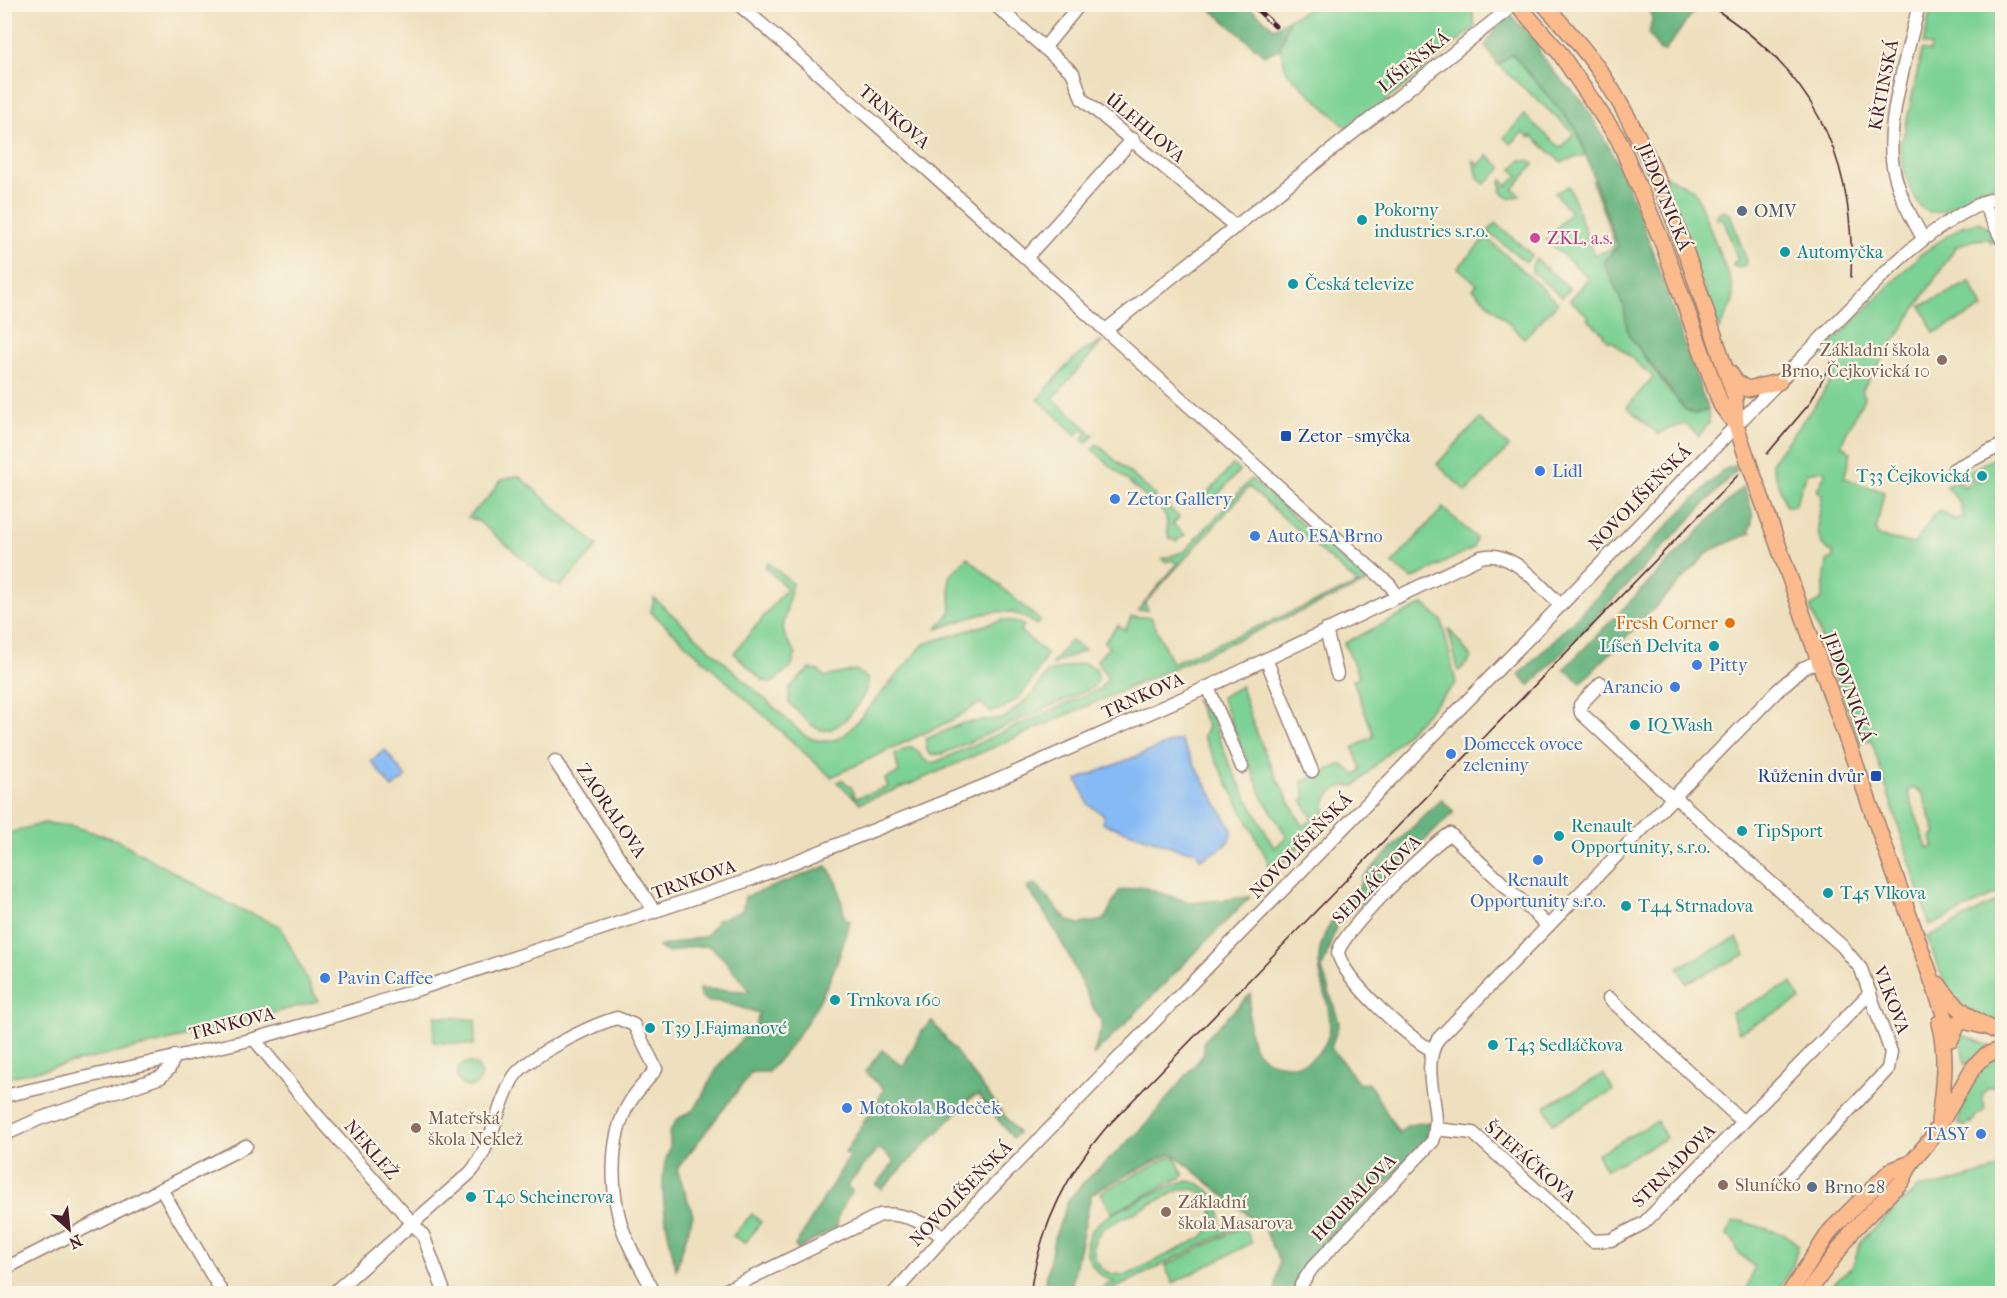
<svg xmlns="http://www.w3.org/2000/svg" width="2007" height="1298" viewBox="0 0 2007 1298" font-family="'IM FELL French Canon',serif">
<rect width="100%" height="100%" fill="#fcf5e5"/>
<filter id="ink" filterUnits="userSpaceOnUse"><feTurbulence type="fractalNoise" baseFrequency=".0167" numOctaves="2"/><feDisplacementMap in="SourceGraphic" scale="12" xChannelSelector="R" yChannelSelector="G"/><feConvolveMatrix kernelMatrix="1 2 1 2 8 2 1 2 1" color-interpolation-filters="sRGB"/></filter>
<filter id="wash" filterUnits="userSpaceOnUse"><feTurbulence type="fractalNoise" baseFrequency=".008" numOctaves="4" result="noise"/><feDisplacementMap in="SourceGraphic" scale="24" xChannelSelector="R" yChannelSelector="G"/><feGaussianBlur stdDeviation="1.35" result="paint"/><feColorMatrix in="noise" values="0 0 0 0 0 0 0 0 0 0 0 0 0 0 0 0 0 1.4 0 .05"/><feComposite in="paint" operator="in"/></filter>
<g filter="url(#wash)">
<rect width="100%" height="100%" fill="#eee0be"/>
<g fill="#7cd194" stroke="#637860" stroke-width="1.5" fill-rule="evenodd">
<path d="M1471,4L1475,27L1350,131L1287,72L1280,49L1289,19L1316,5Z"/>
<path d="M1932,4L2002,5V13L1998,15L2002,32L1997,35L2002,46V181L1943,211C1938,212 1932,213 1928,212C1911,205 1899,157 1900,141L1903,139L1922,50L1930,52L1931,46L1923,44Z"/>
<path d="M1512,54L1577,130L1585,155L1561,162L1532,136L1530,138L1523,132L1511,144L1504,138L1524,115L1561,148L1574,133L1498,65Z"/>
<path d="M1488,155L1502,168L1485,184L1479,180L1473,160L1479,165Z"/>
<path d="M1521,160L1531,161L1534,165L1513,189L1520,195L1510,199L1500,190L1503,187L1500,183L1502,180L1508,186L1518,175L1512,169Z"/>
<path d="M1661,173L1695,191L1732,285L1733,301L1719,329Z"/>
<path d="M1594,180L1618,246L1604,262L1624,307L1628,334L1669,391L1694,414L1708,410L1709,423L1699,436L1685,424L1663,431L1659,435L1627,407L1653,377L1612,341L1610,342L1603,336L1604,334L1587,319L1589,317L1570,300L1589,278L1546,240L1571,212L1555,193L1569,186L1594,255L1613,249L1611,243L1614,241L1592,181Z"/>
<path d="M1722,211L1730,214L1746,259L1745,265L1740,268L1733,266V263L1738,260L1723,218L1716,219V215Z"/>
<path d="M1979,222L1991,230L1994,240L1991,243L1989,239C1975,239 1966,241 1955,248L1862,390L1864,398L1841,444L1851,453L1844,478L1884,492L1876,531L1878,536L1914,544L1934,515L1940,511L1953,519L1964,518L1960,503L1946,486L1960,480L1963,487L1980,479L1981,481L1987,478L1984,472L1967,481L1965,477L1967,472L2002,454V891L1930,926L1871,739L1860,743L1810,607L1822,599L1827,561L1833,558V552C1810,545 1820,513 1822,495L1817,490L1825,474L1824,470L1807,473L1795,506H1786L1771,463L1818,401L1841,363L1821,354L1921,254L1962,226ZM1913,788L1922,793L1936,833L1931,839L1934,847L1927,848L1908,792Z"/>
<path d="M1496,223L1532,255L1526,262L1488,232Z"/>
<path d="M1486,237L1558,303L1524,338L1473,289L1477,284L1458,268Z"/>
<path d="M1536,259L1570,289L1562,297L1532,272V265Z"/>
<path d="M1970,282L1983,308L1934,333L1921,306Z"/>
<path d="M1102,342L1053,398L1094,435L1086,443L1082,440L1087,433L1082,429L1076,435L1038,399C1055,379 1076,350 1102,342Z"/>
<path d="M1480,419L1509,447L1466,492L1437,464Z"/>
<path d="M1097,444L1156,496L1151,502L1092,449Z"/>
<path d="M1233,465L1239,471L1213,500L1207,503L1201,500Z"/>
<path d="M516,476L520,477L598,546L561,586L552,583L478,521L468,517L488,498L500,481Z"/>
<path d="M1251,479L1368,582L908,785L860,803L837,782L842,780L851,787L856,798L888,787L885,779L899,773L895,754L911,747C922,750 920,765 936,762L1099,689L1108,679L1097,660L1109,647L1104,642L1118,625L1125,630L1131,617H1151L1172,663L1358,584L1249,487L1145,603L1148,610H1138L1177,564L1173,560L1165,562L1162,559L1185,551Z"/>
<path d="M1166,505L1179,517L1173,524L1185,535L1176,541L1170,539C1164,530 1171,520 1161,510Z"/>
<path d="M1443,508L1476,538L1473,548L1412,579L1392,564Z"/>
<path d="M967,557L1040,621L1036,625C1005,598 972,618 937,629L951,611L949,577Z"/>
<path d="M768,563L792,583L783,628L785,637L796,654L791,667L772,683L762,680L734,653L787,588L765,567Z"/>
<path d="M654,598L804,735C820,744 834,744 848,732L924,644L1002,620L1018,622L1024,626L1020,631L1047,654C1035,678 1019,707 991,712L980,703L950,721L831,777L651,612Z"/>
<path d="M1424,604L1442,621L1456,683L1355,786C1335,784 1319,797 1327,818L1274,872L1268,867L1267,859L1203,736L1208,727L1195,699L1204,698L1206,702L1229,764L1274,848L1287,837L1263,798L1221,697L1241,686C1255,737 1277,781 1303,826L1313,819L1302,800L1306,798L1302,782L1341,764L1356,775L1361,769L1353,748L1374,736L1353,680L1359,676L1344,643Z"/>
<path d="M1448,628L1472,658L1459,671L1458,669Z"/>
<path d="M1070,641L1085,650L1051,665Z"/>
<path d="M1082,663L1096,668C1100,677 1098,682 1092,688L942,754L931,755L927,751L926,739L963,723L1005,718L1033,693L1048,672Z"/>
<path d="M809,669L819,671L825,677L856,670L867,678C872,694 839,734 822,730C810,727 798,711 789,703V688Z"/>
<path d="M44,823L72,826L117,840L233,906L280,926L318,1001L160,1043L5,1078V834Z"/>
<path d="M2002,899V1028C1949,1005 1946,988 1927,937Z"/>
<path d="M1737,938L1745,955L1686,983L1678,967Z"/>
<path d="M1792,983L1800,1000L1739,1032L1731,1013Z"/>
<path d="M435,1016L476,1020L474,1045L433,1042Z"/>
<path d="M1959,1034H1960L1990,1046L1965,1065Z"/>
<path d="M2002,1053V1078L1997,1079L1999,1086L1988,1088L1982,1095L1985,1110L1976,1116L1972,1124L1970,1121L1965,1126L1958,1123L1967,1088L1977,1069Z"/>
<circle cx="469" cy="1075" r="12"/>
<path d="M1604,1074L1613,1091L1553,1123L1545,1106Z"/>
<path d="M1657,1121L1666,1138L1606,1170L1597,1154Z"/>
<path d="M1174,1155L1184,1176L1111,1213L1101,1192Z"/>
<path d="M2002,1168V1293H1824L1853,1266L1861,1241L1919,1187L1936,1186Z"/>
<path d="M1189,1181C1213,1186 1225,1205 1218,1229L1240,1218L1243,1224L1106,1293H1091L1114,1282C1089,1273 1076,1245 1097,1224C1108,1214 1176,1181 1189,1181ZM1181,1189C1200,1186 1215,1200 1213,1220L1209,1230L1201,1238L1127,1275L1111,1274L1102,1269L1095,1260L1093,1247L1097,1236L1105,1227Z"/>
<path d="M752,1214L761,1222L745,1243L733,1236Z"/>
<path d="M1741,1221L1786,1235L1798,1245L1793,1265L1777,1293H1746L1754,1267L1738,1252L1734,1241L1727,1236L1732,1222Z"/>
<path d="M1244,1226L1252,1243L1173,1283L1165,1266Z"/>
</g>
<g fill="#65b37e" stroke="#586954" stroke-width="1.5">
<path d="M1206,5H1247L1274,28L1289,19L1280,49L1264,55Z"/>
<path d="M1650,5H1691L1697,7L1665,51H1660L1649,34L1652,19Z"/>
<path d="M1510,15L1537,42L1540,53L1553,71L1584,103L1619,165L1642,222L1708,410L1694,414L1685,410L1628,334L1624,307L1604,262L1618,246L1577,130L1512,54L1498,65L1485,46L1497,26Z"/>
<path d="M1735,466L1737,470L1530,686L1519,675L1723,470Z"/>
<path d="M1743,486C1749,501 1757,516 1749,531L1751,533L1711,550L1581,683L1564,669Z"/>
<path d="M1441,799L1454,812L1336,927L1322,969L1339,1023L1331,1048L1360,1084L1367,1083L1371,1087L1399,1133L1408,1125L1430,1122L1428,1136L1413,1156L1301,1273L1294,1293L1275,1294L1279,1261L1264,1228L1172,1153L1099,1189L1091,1195L1070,1293L1043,1294L1054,1239L1068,1201L1083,1183L1142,1129L1204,1054L1203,1043L1207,1037L1251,994C1247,1027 1244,1063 1289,1065C1298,1066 1307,1063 1314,1057C1350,1027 1313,986 1320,950C1325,923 1346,901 1363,881L1362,878Z"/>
<path d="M827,866L838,884L845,919L850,921C836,977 808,1030 768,1072H752L677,1169L693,1215L676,1270C669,1237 660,1203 664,1168C666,1152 673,1151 669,1133L676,1120L695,1109L719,1065L756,1024L759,1013L719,1001L709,1002L700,996L699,989L750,991L722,957L709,946L687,947L668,953L658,947L706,936L717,920L742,911L745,897Z"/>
<path d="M1035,884L1068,921L1080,924L1104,920L1119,891L1142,887L1192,903L1250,897L1093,1056L1103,1023C1091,1008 1087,994 1079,977C1065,946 1048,916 1027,888Z"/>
<path d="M932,1021L1018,1133L1013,1138L978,1095L971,1098L882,1189L876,1185L895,1162L879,1148L847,1186L852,1191L839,1214L837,1226L798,1250L795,1246L849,1157L845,1153L884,1089L865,1072L882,1050L903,1066L922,1031Z"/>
</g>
<g fill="#85baf4" stroke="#686c90" stroke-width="1.5">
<path d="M1180,739L1232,830C1231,847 1214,853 1200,859L1196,851L1182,850L1102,823L1104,815L1089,805L1077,780Z"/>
<path d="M385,750L406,777L392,788L371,761Z"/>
</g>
</g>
<g filter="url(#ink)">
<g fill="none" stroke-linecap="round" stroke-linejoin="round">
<defs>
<g id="minor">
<path d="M738,4C960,193 1171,394 1390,585L1398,597"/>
<path d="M994,4L1073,73L1082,99L1236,227"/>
<path d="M1919,4C1909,50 1883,127 1894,171C1899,195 1911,217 1923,238"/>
<path d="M1044,48L1080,4"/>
<path d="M1983,202L2002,240"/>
<path d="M1026,258L1133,139"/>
<path d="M1107,329L1506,11"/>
<path d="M1954,469L2002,445"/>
<path d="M1326,630L1337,674"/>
<path d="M1266,659L1312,771"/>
<path d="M1601,683L1580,705L1581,713L1667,793L1675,797L1842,946L1861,969L1891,1052L1888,1069L1782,1182"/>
<path d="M1208,687L1242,767"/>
<path d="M555,761L655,912"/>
<path d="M1609,998L1743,1122"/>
<path d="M254,1039L316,1114L423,1235L445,1294"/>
<path d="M1432,1050C1408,1038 1344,980 1338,953C1340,934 1431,844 1450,834L1548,926"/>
<path d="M4,1096L254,1039L355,1010L752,879L991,783L1208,687L1481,557C1512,548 1540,587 1561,605"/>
<path d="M1435,1129L1473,1133L1593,1241L1611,1240L1644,1223L1870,993"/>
<path d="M4,1135L39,1119L161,1077L169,1069L175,1056"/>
<path d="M161,1189L223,1294"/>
<path d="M4,1269L246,1146"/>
<path d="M332,1294L471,1172C492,1146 496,1110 512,1080C523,1058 592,1025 617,1018L634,1025L656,1069C648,1080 637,1090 630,1102C607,1138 610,1202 627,1240C635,1259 646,1276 655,1294"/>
<path d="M718,1294L880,1215C903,1212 927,1223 943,1238"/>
<path d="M893,1294L943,1238L1881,277C1916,242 1955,212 2002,195"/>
<path d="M1301,1294V1285L1312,1268L1433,1141C1444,1108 1418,1072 1438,1039L1778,690L1803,668L1819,661"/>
</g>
<g id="major">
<path d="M1517,4L1559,52L1619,140L1663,244L1721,405L1736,425L1746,455"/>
<path d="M1544,4C1565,28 1588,52 1605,79C1668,176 1697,289 1735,397L1736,425"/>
<path d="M1730,373L1736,382L1747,389L1779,382"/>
<path d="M1759,491L1951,1034"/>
<path d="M1938,984C1954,1008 1977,1023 2002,1034"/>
<path d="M1939,1023C1948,1056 1943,1087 1939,1121"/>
<path d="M1951,1039L1959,1022L1964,1021L1983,1026"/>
<path d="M1789,1294L1831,1230L1890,1171L1911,1163"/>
<path d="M1807,1294L1854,1229L1902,1181L1911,1163L1931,1139L1973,1068L1986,1055L2002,1049"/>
</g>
</defs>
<use href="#minor" stroke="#9c8074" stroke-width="15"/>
<use href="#major" stroke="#9c8074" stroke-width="18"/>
<use href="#minor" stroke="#fff" stroke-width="12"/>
<use href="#major" stroke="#fbbb8d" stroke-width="15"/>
<g stroke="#4a1f2b" stroke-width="1.5">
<path d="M1707,4C1811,68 1856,155 1851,277"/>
<path d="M1767,454L1810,403L1833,359"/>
<path d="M1030,1294C1039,1230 1064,1177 1105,1129L1739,474"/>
</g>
<defs>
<path id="rail" d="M1251,4L1275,26"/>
</defs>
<use href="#rail" stroke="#4a1f2b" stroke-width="5"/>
<use href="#rail" stroke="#fcf5e5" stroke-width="3" stroke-dasharray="9" stroke-linecap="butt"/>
<defs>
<path id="major-bridge" d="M1746,455L1759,491"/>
</defs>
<use href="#major-bridge" stroke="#9c8074" stroke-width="18" stroke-linecap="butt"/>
<use href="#major-bridge" stroke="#fbbb8d" stroke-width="15"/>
</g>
</g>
<g fill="#5c6f8a" stroke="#fcf5e5" stroke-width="2">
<circle cx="1742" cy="211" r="6"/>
<circle cx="1812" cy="1187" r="6"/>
</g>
<g fill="#0f9aa8" stroke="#fcf5e5" stroke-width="2">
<circle cx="1362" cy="220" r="6"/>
<circle cx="1785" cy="252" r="6"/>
<circle cx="1293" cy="284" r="6"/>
<circle cx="1982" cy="476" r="6"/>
<circle cx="1714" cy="646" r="6"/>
<circle cx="1635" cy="725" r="6"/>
<circle cx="1742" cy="831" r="6"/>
<circle cx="1559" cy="836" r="6"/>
<circle cx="1828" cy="893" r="6"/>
<circle cx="1626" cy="906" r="6"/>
<circle cx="835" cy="1000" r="6"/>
<circle cx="650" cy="1028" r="6"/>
<circle cx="1493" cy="1045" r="6"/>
<circle cx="471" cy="1197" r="6"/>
</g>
<circle fill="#d1479c" stroke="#fcf5e5" stroke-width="2" cx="1535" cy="238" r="6"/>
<g fill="#8d6e63" stroke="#fcf5e5" stroke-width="2">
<circle cx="1942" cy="360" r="6"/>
<circle cx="416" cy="1128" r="6"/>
<circle cx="1723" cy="1185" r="6"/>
<circle cx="1166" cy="1212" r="6"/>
</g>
<g fill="#1a4fb4" stroke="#fcf5e5" stroke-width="2">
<rect x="1280" y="430" width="12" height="12" rx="3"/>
<rect x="1870" y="770" width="12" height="12" rx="3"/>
</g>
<g fill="#3f7fe0" stroke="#fcf5e5" stroke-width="2">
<circle cx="1540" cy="471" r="6"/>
<circle cx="1115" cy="499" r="6"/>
<circle cx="1255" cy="536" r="6"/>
<circle cx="1697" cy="665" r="6"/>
<circle cx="1675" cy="687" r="6"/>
<circle cx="1451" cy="754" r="6"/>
<circle cx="1538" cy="860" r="6"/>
<circle cx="325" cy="978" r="6"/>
<circle cx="847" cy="1108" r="6"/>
<circle cx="1981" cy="1134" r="6"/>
</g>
<circle fill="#e8710a" stroke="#fcf5e5" stroke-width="2" cx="1730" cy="623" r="6"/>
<g text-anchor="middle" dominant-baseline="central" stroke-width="4.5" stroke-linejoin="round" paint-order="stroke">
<g font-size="18" fill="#4a1f2b" stroke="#fcf5e5">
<text transform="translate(1414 62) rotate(-39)">LÍŠEŇSKÁ</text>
<text transform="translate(1884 85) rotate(-79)">KŘTINSKÁ</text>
<text transform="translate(894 117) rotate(41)">TRNKOVA</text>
<text transform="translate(1145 128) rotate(40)">ÚLEHLOVA</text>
<text transform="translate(1664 197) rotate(68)">JEDOVNICKÁ</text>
<text transform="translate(1640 498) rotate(-46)">NOVOLÍŠEŇSKÁ</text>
<text transform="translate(1848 687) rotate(70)">JEDOVNICKÁ</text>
<text transform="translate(1143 696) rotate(-24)">TRNKOVA</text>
<text transform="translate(611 811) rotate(56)">ZAORALOVA</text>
<text transform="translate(1301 846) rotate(-46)">NOVOLÍŠEŇSKÁ</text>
<text transform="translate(694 880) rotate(-19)">TRNKOVA</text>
<text transform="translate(1377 880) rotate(-45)">SEDLÁČKOVA</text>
<text transform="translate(1891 1000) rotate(69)">VLKOVA</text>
<text transform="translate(232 1024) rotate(-14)">TRNKOVA</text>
<text transform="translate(371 1150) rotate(49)">NEKLEŽ</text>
<text transform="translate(1530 1162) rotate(41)">ŠTEFÁČKOVA</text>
<text transform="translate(1674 1166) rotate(-45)">STRNADOVA</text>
<text transform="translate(961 1194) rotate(-46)">NOVOLÍŠEŇSKÁ</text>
<text transform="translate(1354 1198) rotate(-46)">HOUBALOVA</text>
</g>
<g font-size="18" fill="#0d838f" stroke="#fcf5e5" text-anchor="start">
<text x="1374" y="210">Pokorny<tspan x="1374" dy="21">industries s.r.o.</tspan></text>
<text x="1797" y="252">Automyčka</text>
<text x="1305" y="284">Česká televize</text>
<text x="1970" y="476" text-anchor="end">T33 Čejkovická</text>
<text x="1702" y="646" text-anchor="end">Líšeň Delvita</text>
<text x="1647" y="725">IQ Wash</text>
<text x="1571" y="826">Renault<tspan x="1571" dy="21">Opportunity, s.r.o.</tspan></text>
<text x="1754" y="831">TipSport</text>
<text x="1840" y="893">T45 Vlkova</text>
<text x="1638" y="906">T44 Strnadova</text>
<text x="847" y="1000">Trnkova 160</text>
<text x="662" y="1028">T39 J.Fajmanové</text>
<text x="1505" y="1045">T43 Sedláčkova</text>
<text x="483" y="1197">T40 Scheinerova</text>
</g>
<g font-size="18" fill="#4e5e75" stroke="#fcf5e5" text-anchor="start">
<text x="1754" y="211">OMV</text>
<text x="1824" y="1187">Brno 28</text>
</g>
<g font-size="18" fill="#b23c85" stroke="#fcf5e5" text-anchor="start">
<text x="1547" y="238">ZKL, a.s.</text>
</g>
<g font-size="18" fill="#785e54" stroke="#fcf5e5" text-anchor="start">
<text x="1930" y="350" text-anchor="end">Základní škola<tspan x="1930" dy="21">Brno, Čejkovická 10</tspan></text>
<text x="428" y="1118">Mateřská<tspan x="428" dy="21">škola Neklež</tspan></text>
<text x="1735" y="1185">Sluníčko</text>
<text x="1178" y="1202">Základní<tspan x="1178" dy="21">škola Masarova</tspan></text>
</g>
<g font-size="18" fill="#164399" stroke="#fcf5e5" text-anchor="start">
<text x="1298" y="436">Zetor - smyčka</text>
<text x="1864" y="776" text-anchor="end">Růženin dvůr</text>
</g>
<g font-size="18" fill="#366cbe" stroke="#fcf5e5" text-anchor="start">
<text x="1552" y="471">Lidl</text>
<text x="1127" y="499">Zetor Gallery</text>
<text x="1267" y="536">Auto ESA Brno</text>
<text x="1709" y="665">Pitty</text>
<text x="1663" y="687" text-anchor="end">Arancio</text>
<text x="1463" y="744">Domecek ovoce<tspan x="1463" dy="21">zeleniny</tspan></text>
<text x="1538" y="880" text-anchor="middle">Renault<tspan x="1538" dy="21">Opportunity s.r.o.</tspan></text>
<text x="337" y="978">Pavin Caffee</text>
<text x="859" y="1108">Motokola Bodeček</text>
<text x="1969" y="1134" text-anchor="end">TASY</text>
</g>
<g font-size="18" fill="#c56008" stroke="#fcf5e5" text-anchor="end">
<text x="1718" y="623">Fresh Corner</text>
</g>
</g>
<rect width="2007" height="1298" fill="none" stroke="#fcf5e5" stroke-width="24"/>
<g transform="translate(69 1229) rotate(153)" stroke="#fcf5e5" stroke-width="4.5" paint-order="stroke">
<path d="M0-4.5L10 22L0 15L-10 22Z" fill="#4a1f2b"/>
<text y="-9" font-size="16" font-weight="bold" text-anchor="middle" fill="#4a1f2b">N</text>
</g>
</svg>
